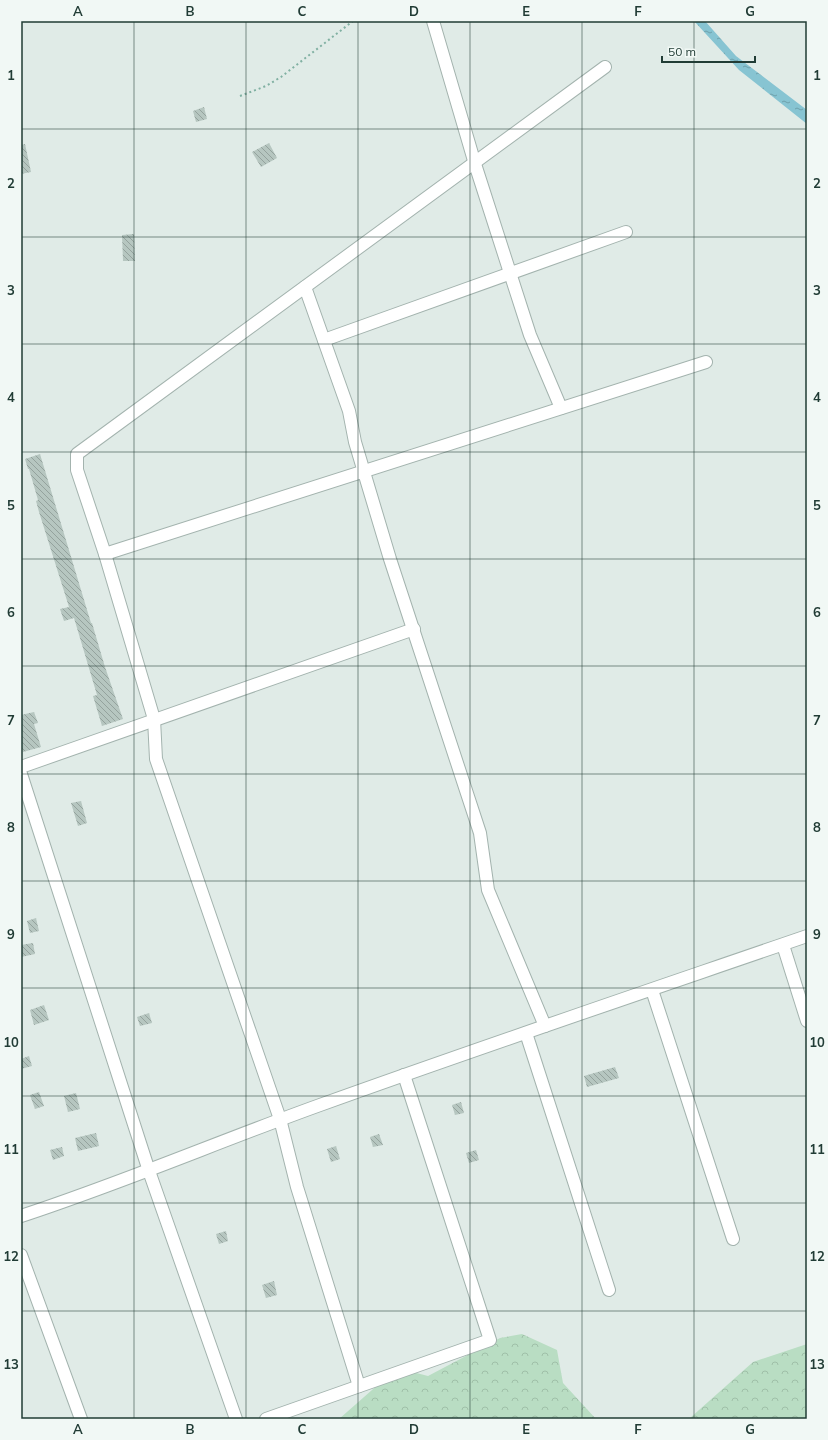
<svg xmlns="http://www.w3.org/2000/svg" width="828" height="1440" viewBox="0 0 828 1440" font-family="Mulish,sans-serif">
<defs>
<pattern id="forest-crowns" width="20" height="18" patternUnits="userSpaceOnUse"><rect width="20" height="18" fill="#b9ddc3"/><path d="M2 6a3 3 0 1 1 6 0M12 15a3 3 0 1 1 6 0" fill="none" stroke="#9fbfa8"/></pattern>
<pattern id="water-ripples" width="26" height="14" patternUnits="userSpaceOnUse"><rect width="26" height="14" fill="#87c4d2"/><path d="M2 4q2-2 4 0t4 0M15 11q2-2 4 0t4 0" fill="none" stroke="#6ea0ab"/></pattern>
<pattern id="building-back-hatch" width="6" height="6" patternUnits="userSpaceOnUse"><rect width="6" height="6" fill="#b6c6c0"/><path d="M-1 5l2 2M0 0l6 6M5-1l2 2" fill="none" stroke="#94a29d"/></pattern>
</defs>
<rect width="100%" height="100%" fill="#e0ebe7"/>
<g fill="url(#forest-crowns)">
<path d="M522,1334L557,1350L563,1383L596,1419H339L397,1368L428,1376L500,1338Z"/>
<path d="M807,1344V1419H686L690,1418L753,1362Z"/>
</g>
<path fill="url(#water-ripples)" d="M694,21H705L736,56L807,110V124L739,70Z"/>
<g fill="url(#building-back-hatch)">
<path d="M204,107L207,119L196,122L193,111Z"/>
<path d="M269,143L277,158L261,167L252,152Z"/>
<path d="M25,144L31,172L21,174V145Z"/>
<path d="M134,234L135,261H123L122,235Z"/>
<path d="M40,454L91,623H92L105,667L123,719L102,726L93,696L97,695L74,618L64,621L60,609L69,607L39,512L36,501L38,500L29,469H28L25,459Z"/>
<path d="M34,712L38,723L34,724L41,747L23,752L21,745V715Z"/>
<path d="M81,801L87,823L78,826L71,803Z"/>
<path d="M36,918L39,931L30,933L27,921Z"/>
<path d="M33,943L35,954L21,957V945Z"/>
<path d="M44,1005L49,1020L34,1025L30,1010Z"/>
<path d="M149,1013L152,1023L140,1026L137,1017Z"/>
<path d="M29,1056L32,1066L21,1069V1059Z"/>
<path d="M615,1067L619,1078L587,1087L584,1076Z"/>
<path d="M39,1092L44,1106L35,1109L30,1095Z"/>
<path d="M76,1093L80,1109L68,1112L64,1096Z"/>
<path d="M461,1102L464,1113L455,1115L452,1105Z"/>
<path d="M96,1133L99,1146L78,1151L75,1138Z"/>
<path d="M379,1134L383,1145L373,1147L370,1137Z"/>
<path d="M336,1146L340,1159L331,1162L327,1149Z"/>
<path d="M62,1147L64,1156L53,1160L50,1150Z"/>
<path d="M476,1150L479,1160L469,1163L466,1153Z"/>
<path d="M226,1231L228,1241L219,1244L216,1234Z"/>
<path d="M274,1281L277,1295L266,1298L262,1285Z"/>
</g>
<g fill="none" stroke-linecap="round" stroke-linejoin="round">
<defs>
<g id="minor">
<path d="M433,21L475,164L530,335L561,408"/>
<path d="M305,287L349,411L355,442L390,559L480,833L488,890L545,1026"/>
<path d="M324,340L626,232"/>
<path d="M105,554L706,362"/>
<path d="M21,767L414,629"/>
<path d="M21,774L149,1171L236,1419"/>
<path d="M783,945L807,1021"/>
<path d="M652,990L733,1239"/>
<path d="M526,1033L609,1290"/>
<path d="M21,1216C122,1183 220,1141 320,1105C481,1047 644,992 807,936"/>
<path d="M21,1255L81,1419"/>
<path d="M359,1386L297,1187L280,1119L156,759L154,719L105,554L77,470V454L605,67"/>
<path d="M266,1419L490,1340L404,1075"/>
</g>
</defs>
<use href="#minor" stroke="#a3b3ae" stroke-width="14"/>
<path stroke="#80b0a2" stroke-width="2" stroke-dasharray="2 3" stroke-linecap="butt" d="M240,96L266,86L281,77L353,21"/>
<use href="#minor" stroke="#fff" stroke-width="12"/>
</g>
<path fill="none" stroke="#213c35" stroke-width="1" stroke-opacity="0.55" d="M134,21V1419M246,21V1419M358,21V1419M470,21V1419M582,21V1419M694,21V1419M21,129H807M21,237H807M21,344H807M21,452H807M21,559H807M21,666H807M21,774H807M21,881H807M21,988H807M21,1096H807M21,1203H807M21,1311H807"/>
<rect width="828" height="1440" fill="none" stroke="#f1f8f5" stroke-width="44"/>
<path d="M662 56v6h93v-6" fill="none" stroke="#213c35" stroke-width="2"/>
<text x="668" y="56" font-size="12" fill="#213c35" stroke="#f1f8f5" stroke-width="3" paint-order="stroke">50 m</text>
<rect x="22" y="22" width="784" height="1396" fill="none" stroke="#213c35" stroke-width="1.5"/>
<g font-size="13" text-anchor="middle" font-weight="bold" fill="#213c35">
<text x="78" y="16">A</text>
<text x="190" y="16">B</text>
<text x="302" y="16">C</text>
<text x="414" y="16">D</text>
<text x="526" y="16">E</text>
<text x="638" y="16">F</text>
<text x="750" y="16">G</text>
<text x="11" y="80">1</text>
<text x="817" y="80">1</text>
<text x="11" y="188">2</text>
<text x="817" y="188">2</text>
<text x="11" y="295">3</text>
<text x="817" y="295">3</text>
<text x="11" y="402">4</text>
<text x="817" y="402">4</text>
<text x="11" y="510">5</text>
<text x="817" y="510">5</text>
<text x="11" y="617">6</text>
<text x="817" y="617">6</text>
<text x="11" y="725">7</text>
<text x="817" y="725">7</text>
<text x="11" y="832">8</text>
<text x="817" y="832">8</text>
<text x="11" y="939">9</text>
<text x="817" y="939">9</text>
<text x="11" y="1047">10</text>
<text x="817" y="1047">10</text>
<text x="11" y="1154">11</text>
<text x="817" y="1154">11</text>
<text x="11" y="1261">12</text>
<text x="817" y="1261">12</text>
<text x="11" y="1369">13</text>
<text x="817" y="1369">13</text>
<text x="78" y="1434">A</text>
<text x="190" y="1434">B</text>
<text x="302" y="1434">C</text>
<text x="414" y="1434">D</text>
<text x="526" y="1434">E</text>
<text x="638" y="1434">F</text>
<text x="750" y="1434">G</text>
</g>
</svg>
